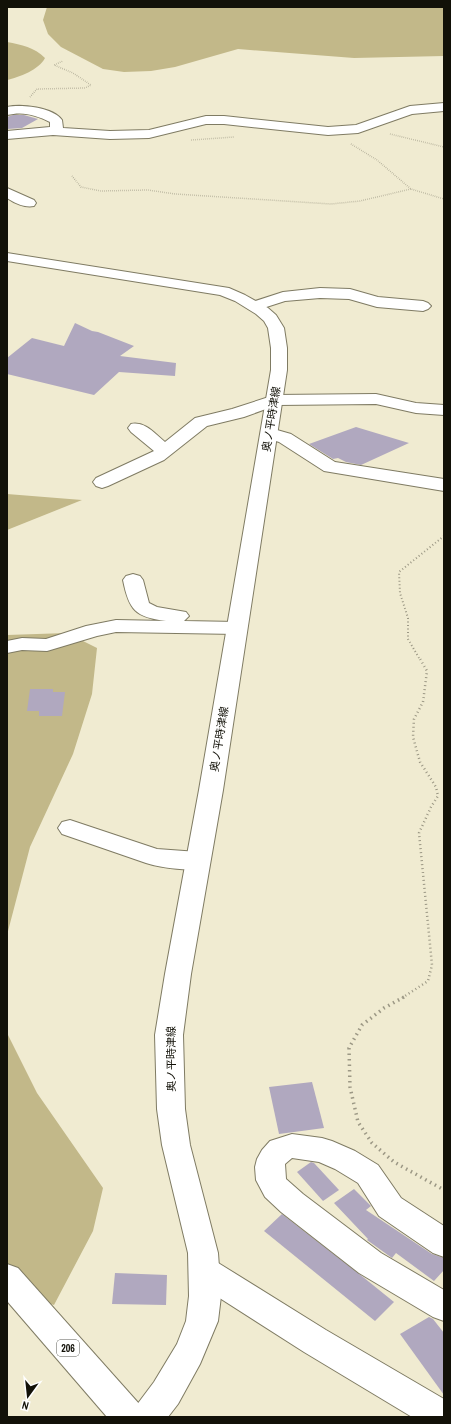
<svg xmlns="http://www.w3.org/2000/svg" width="451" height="1424" viewBox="0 0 451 1424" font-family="'Archivo Narrow','Noto Sans JP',sans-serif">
<rect width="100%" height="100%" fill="#f0ebd1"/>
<g fill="#c2b889">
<path d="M47,7H444V56L354,58L238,49L175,67L151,71L124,72L103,69L61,47L48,34L43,20Z"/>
<path d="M7,42C22,45 34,47 45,58C39,70 19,77 7,80Z"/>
<path d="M7,494L82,500L7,530Z"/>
<path d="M67,633L97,648L92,694L73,754L30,847L7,935V635Z"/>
<path d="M7,1033L37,1093L103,1188L93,1231L54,1305L7,1290Z"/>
</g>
<g fill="#b0a8bf">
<path d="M13,115H24L38,119L22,128L7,129V117Z"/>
<path d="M75,323L92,331L98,332L134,346L120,356L176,363L175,376L119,372L94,395L7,374V358L32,338L64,346Z"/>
<path d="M356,427L409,443L361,465L346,462L338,458L333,459L309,444Z"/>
<path d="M30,689H53V692H65L62,716H39V711H27Z"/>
<path d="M312,1082L324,1128L279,1134L269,1087Z"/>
<path d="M311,1162L314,1163L339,1190L323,1201L297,1172Z"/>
<path d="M354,1189L371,1206L366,1210L432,1254L444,1258V1270L434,1281L396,1253L392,1258L367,1240L368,1239L334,1203Z"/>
<path d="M282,1214L363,1277L394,1302L375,1321L264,1231Z"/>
<path d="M115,1273L167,1275L166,1305L112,1304Z"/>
<path d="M429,1317L433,1319L444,1333V1395L400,1334Z"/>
</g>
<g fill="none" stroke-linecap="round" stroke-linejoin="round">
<defs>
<g id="minor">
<path d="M444,103V111L412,114L358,133L328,135L224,124H206L149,138L110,139L53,135L7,139V131L50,127V122C36,115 23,111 7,115V107C21,104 53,107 62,120L63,128L110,131L149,130L206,116H224L328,127L356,125L410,106Z"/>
<path d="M7,188L34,200L36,203L34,206C25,208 14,203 7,198Z"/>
<path d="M320,288L350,289L378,297L423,301L428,303L431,306L428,309L423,311L377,307L349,299L320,298L285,301L254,311L249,309L246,306L249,303L283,292Z"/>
<path d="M376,394L416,403L444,405V415L416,413L376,404L277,405L244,417L207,426L164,460L108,486L102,488L96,486L93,482L96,478L154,451L131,432L128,428L131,424C145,421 155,434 165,442L195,418L232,409L275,395Z"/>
<path d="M270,428L291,434L335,462L444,479V491L324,471L279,442L264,437L261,433L264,429Z"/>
<path d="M133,574L140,576L143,580L149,603L157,607L186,612L189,616L184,621L237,622L244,624L247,628L244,632L237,634L116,632L97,636L47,651L22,650L7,653V641L22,638L46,639L86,626L116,620L166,621C135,617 129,610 123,580L126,576Z"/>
<path d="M70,820L157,849L198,852L207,855L210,861L207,867C191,872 162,868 146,863L62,834L58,828L62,822Z"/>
<path d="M292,1134L322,1138L332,1141L355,1151L378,1165L401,1198L444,1226V1257L433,1253L379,1216L358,1183L335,1169L319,1162L292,1158L285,1164L286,1179L303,1194L381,1253L444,1290V1321L433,1317L359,1273L281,1212L265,1197L256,1180L255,1167L257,1159L262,1150L270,1141Z"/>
<path d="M204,1257L215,1261L326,1330L444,1399V1417H412L304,1352L193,1281L189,1271L193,1261Z"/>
</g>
<path id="major" d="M7,253L229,288L245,295L268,308L276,315L284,328L287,348V370L223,790L191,974L183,1035L185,1109L190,1145L218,1253L221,1296L218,1321L200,1364L178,1404L168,1417H131L136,1406L154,1382L177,1344L186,1321L189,1296L188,1253L162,1145L157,1109L155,1035L165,974L199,790L271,370V348L268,328L264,321L256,314L235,301L220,295L7,261Z"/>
<path id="highway" d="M7,1264L18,1268L141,1406L146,1417H107L7,1301Z"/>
</defs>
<use href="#minor" stroke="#7f7b63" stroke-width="2"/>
<use href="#major" stroke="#7f7b63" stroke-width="2"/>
<use href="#highway" stroke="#7f7b63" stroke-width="2"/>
<g stroke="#9c9885" stroke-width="1.5" stroke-dasharray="0.5 1.5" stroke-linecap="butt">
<path d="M30,97L37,89L85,88L91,85L73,73L54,65L63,61"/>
<path d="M390,134L444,147"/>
<path d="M191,140L234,137"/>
<path d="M351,144L377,160L411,189L444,199"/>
<path d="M72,176L81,187L101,191L148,190L175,194L331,204L360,201L411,189"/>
</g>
<path stroke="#9c9885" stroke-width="2" stroke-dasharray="1 2.5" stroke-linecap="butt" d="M419,658L408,639V618L400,593L399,572L444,536"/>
<path stroke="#9c9885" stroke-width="2.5" stroke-dasharray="1 3" stroke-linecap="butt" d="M402,998L428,981L432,965L419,833L431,807L438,796L436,787L420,762L413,737L414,719L423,702L427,671L419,657"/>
<path stroke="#9c9885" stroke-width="3.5" stroke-dasharray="1.5 4" stroke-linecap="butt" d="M404,997L384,1008L362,1025L349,1048L350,1087L358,1122L372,1143L394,1162L444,1190"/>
<use href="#minor" fill="#fff" fill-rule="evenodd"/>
<use href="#major" fill="#fff" fill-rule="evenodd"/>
<use href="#highway" fill="#fff" fill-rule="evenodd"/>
</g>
<g text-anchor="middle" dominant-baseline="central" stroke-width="4" stroke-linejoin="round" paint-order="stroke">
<rect fill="#fff" stroke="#595852" stroke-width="1" x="57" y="1340" width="22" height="16" rx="3"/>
<g font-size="10" font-weight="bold" fill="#121108">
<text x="68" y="1348">206</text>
</g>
<g font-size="11" fill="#121108" stroke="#fff">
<text transform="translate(271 419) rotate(-81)">奥ノ平時津線</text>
<text transform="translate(219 739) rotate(-81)">奥ノ平時津線</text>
<text transform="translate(171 1059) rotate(-90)">奥ノ平時津線</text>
</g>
</g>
<rect width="451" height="1424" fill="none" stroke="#121108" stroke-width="16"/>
<g transform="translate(28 1396) rotate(195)" stroke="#ffffff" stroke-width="3" paint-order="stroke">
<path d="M0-3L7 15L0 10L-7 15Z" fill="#121108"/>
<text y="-6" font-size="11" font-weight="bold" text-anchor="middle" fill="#121108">N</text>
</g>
</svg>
